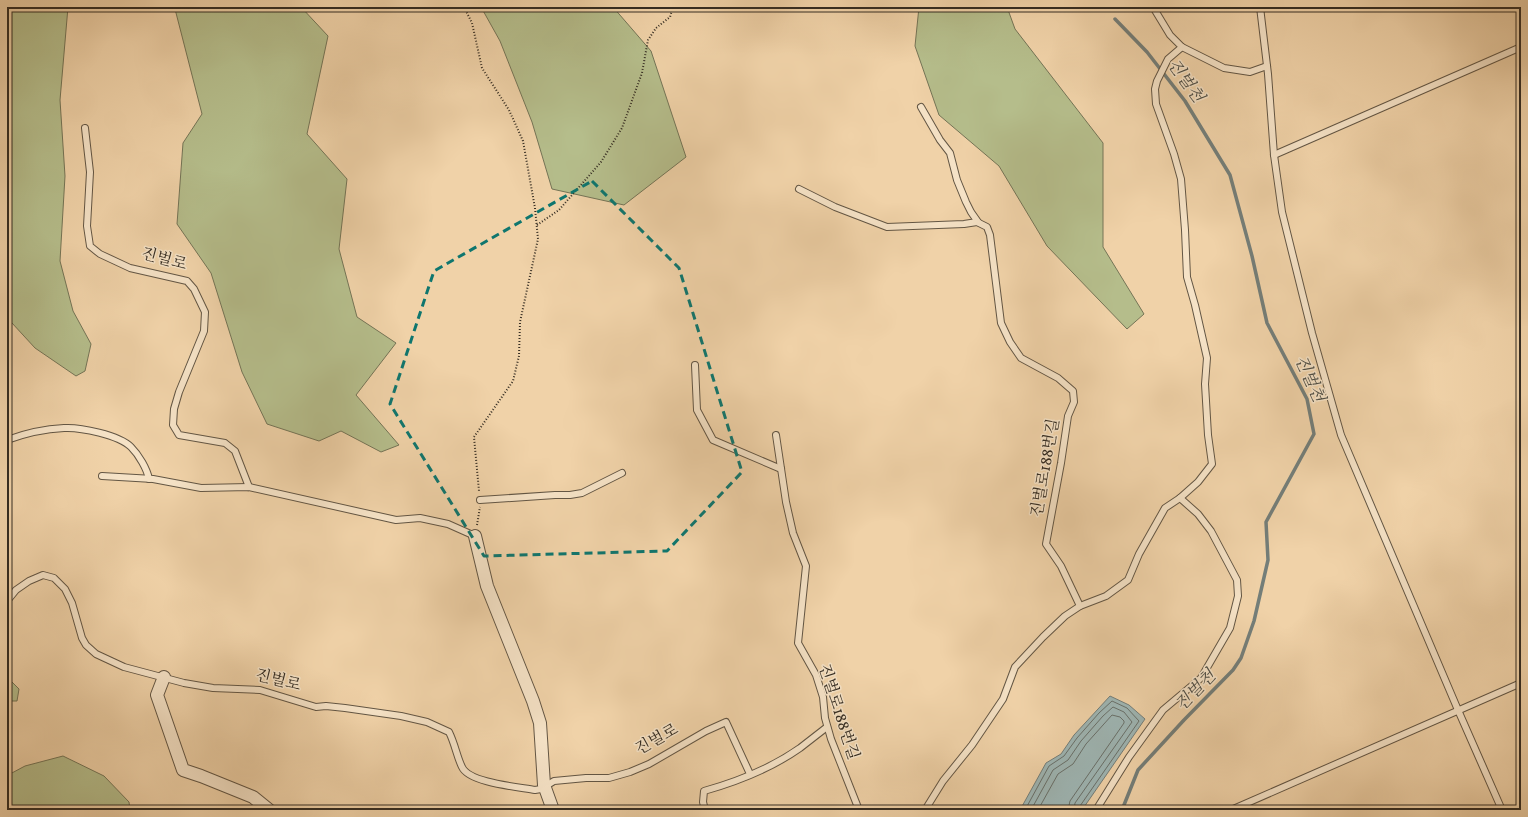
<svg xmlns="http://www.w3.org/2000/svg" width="1528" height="817" viewBox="0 0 1528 817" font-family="Vollkorn,'Noto Serif KR',serif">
<rect width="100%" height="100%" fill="#f0d2a8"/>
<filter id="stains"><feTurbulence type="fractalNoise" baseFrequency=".005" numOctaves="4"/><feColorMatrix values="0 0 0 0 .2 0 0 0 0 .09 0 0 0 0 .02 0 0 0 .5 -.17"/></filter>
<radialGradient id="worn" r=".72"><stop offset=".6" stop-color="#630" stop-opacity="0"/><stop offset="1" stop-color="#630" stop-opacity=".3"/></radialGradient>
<g fill="#b5bd8b" stroke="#747456">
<path d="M7,7H68L60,100L65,176L60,261L73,311L91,344L85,371L76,376L35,348L12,323L7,322Z"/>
<path d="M173,7H301L328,36L307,134L347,179L339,249L357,317L396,343L356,395L399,445L381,452L341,431L319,441L267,424L242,372L211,273L177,224L183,143L202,114L175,9Z"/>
<path d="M481,7H613L651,51L686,157L624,205L552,189L532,122L500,41Z"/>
<path d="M919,7H1007L1015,29L1103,143V247L1144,314L1127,329L1047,246L999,166L939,115L915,46Z"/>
<path d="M7,677L19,689L17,701H7Z"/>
<path d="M63,756L104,776L129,802L130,810H56L43,806L35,810H7V772L10,774L25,766Z"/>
</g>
<path fill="#9eb5b3" stroke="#747e79" d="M1110,696L1129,705L1145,719L1082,810H1020L1046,763L1061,754L1074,735Z"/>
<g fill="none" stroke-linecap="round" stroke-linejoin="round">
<g stroke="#69706a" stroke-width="1">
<path d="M1025,810L1049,766L1064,756L1077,738L1099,713L1112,701L1127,708L1139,721L1080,806L1079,810"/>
<path d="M1031,810L1053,770L1068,760L1081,741L1103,716L1113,707L1124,712L1132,722L1075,803L1074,810"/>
<path d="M1038,810L1058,774L1073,764L1086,744L1112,715L1120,717L1124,721V723L1070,801L1068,810"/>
</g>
<path stroke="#747e79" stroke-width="3.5" d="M1115,19L1147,52L1185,101L1230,175L1252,256L1267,323L1307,399L1314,434L1266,522L1268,560L1254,621L1241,658L1233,670L1184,720L1138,770L1122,810"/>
<defs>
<g id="lane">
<path d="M1260,7L1268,74L1274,155L1282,212L1312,333L1341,435L1458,710L1502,810"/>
<path d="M1182,47L1224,68L1250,72L1267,66"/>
<path d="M921,107L940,140L950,153L957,180L966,202L971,212L978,222"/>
<path d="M85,128L90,172L87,226L90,246L100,254L130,268L187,281L194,289L205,312L204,331L179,392L174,409L173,425L179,435L225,443L235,451L249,487"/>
<path d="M1274,155L1521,47"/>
<path d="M799,189L835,207L887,227L964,224L977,222L987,227L990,235L1001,323L1010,342L1021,358L1058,378L1073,391L1074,402L1068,416L1061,463L1046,544L1061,566L1080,606"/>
<path d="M695,365L697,410L713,440L781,469"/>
<path d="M776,435L786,502L793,533L806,566L798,643L816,675L823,697L825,718L831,739L859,810"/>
<path d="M7,440C26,433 44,429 64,428C80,427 119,435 131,447C139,455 147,469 149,479"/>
<path d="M102,476L153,479L201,488L249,487L396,520L420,518L448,524L475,536"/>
<path d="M480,500L555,495H570L582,493L622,473"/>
<path d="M7,601L16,590L29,581L43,575L54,578L65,589L72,603L82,638L86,645L96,654L124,667L184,683L213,688L260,690L316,707L326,706L345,708L401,716L427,722L449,732C455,744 457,757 462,767C469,783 519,787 535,790L541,789L554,781L586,778H609L630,772L649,764L706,731L726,722L750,774"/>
<path d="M705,810L703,802L704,791C736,782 773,767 800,748C809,741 818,734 827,727"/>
<path d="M925,810L943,781L972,745L1003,699L1015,667L1043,637L1065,616L1080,606L1106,596L1128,580L1139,554L1165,508L1180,498L1198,482L1212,464L1208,435L1205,384L1207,358L1195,305L1187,277L1185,230L1181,179L1174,154L1156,104L1155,89L1157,81L1168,59L1182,47L1170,35L1153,7"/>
<path d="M1096,810L1129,757L1163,710L1201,678L1230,628L1238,596L1237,580L1211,531L1198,514L1180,498"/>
<path d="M1231,810L1521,683"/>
</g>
<g id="street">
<path d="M475,536L487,586L533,701L540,723L544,785L553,810"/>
<path d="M164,677L157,695L183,770L201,776L253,797L269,810"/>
</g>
</defs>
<use href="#lane" stroke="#635644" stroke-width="8"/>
<use href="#street" stroke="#635644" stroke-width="14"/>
<g stroke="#342c22" stroke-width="2" stroke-dasharray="1 2" stroke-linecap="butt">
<path d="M464,7L472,23L482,68L509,110L523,141L535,208L538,239L520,322L519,356L513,381L474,437L479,491"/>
<path d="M537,225L559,210L601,162L622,128L642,73L648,40L656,28L670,17L673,7"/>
<path d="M477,525L480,507"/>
</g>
<use href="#lane" stroke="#f5e2c6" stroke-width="6"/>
<use href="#street" stroke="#f5e2c6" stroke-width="12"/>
</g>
<path fill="none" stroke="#0f766e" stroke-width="3" stroke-dasharray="8 5" stroke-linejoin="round" d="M592,181L679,268L742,472L667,551L484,556L390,404L434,271Z"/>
<g text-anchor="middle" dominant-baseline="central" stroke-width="3" stroke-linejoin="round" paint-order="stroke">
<g font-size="16" fill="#342c22" stroke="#f5e2c6">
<text transform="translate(164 260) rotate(15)">진벌로</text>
<text transform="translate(1046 468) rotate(-80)">진벌로188번길</text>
<text transform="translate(278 681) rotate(14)">진벌로</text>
<text transform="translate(838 712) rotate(72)">진벌로188번길</text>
<text transform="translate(657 740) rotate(-29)">진벌로</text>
</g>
<g font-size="17" font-style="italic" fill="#4e4e46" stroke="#f5e2c6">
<text transform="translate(1185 81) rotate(54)">진벌천</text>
<text transform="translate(1309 379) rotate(66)">진벌천</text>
<text transform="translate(1196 691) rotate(-46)">진벌천</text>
</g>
</g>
<rect width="1528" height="817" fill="none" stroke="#f0d2a8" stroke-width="24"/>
<rect x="8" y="8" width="1512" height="801" fill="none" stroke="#342c22" stroke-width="2"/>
<rect x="12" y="12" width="1504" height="793" fill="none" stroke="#342c22"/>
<rect width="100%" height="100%" filter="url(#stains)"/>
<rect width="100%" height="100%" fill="url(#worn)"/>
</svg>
